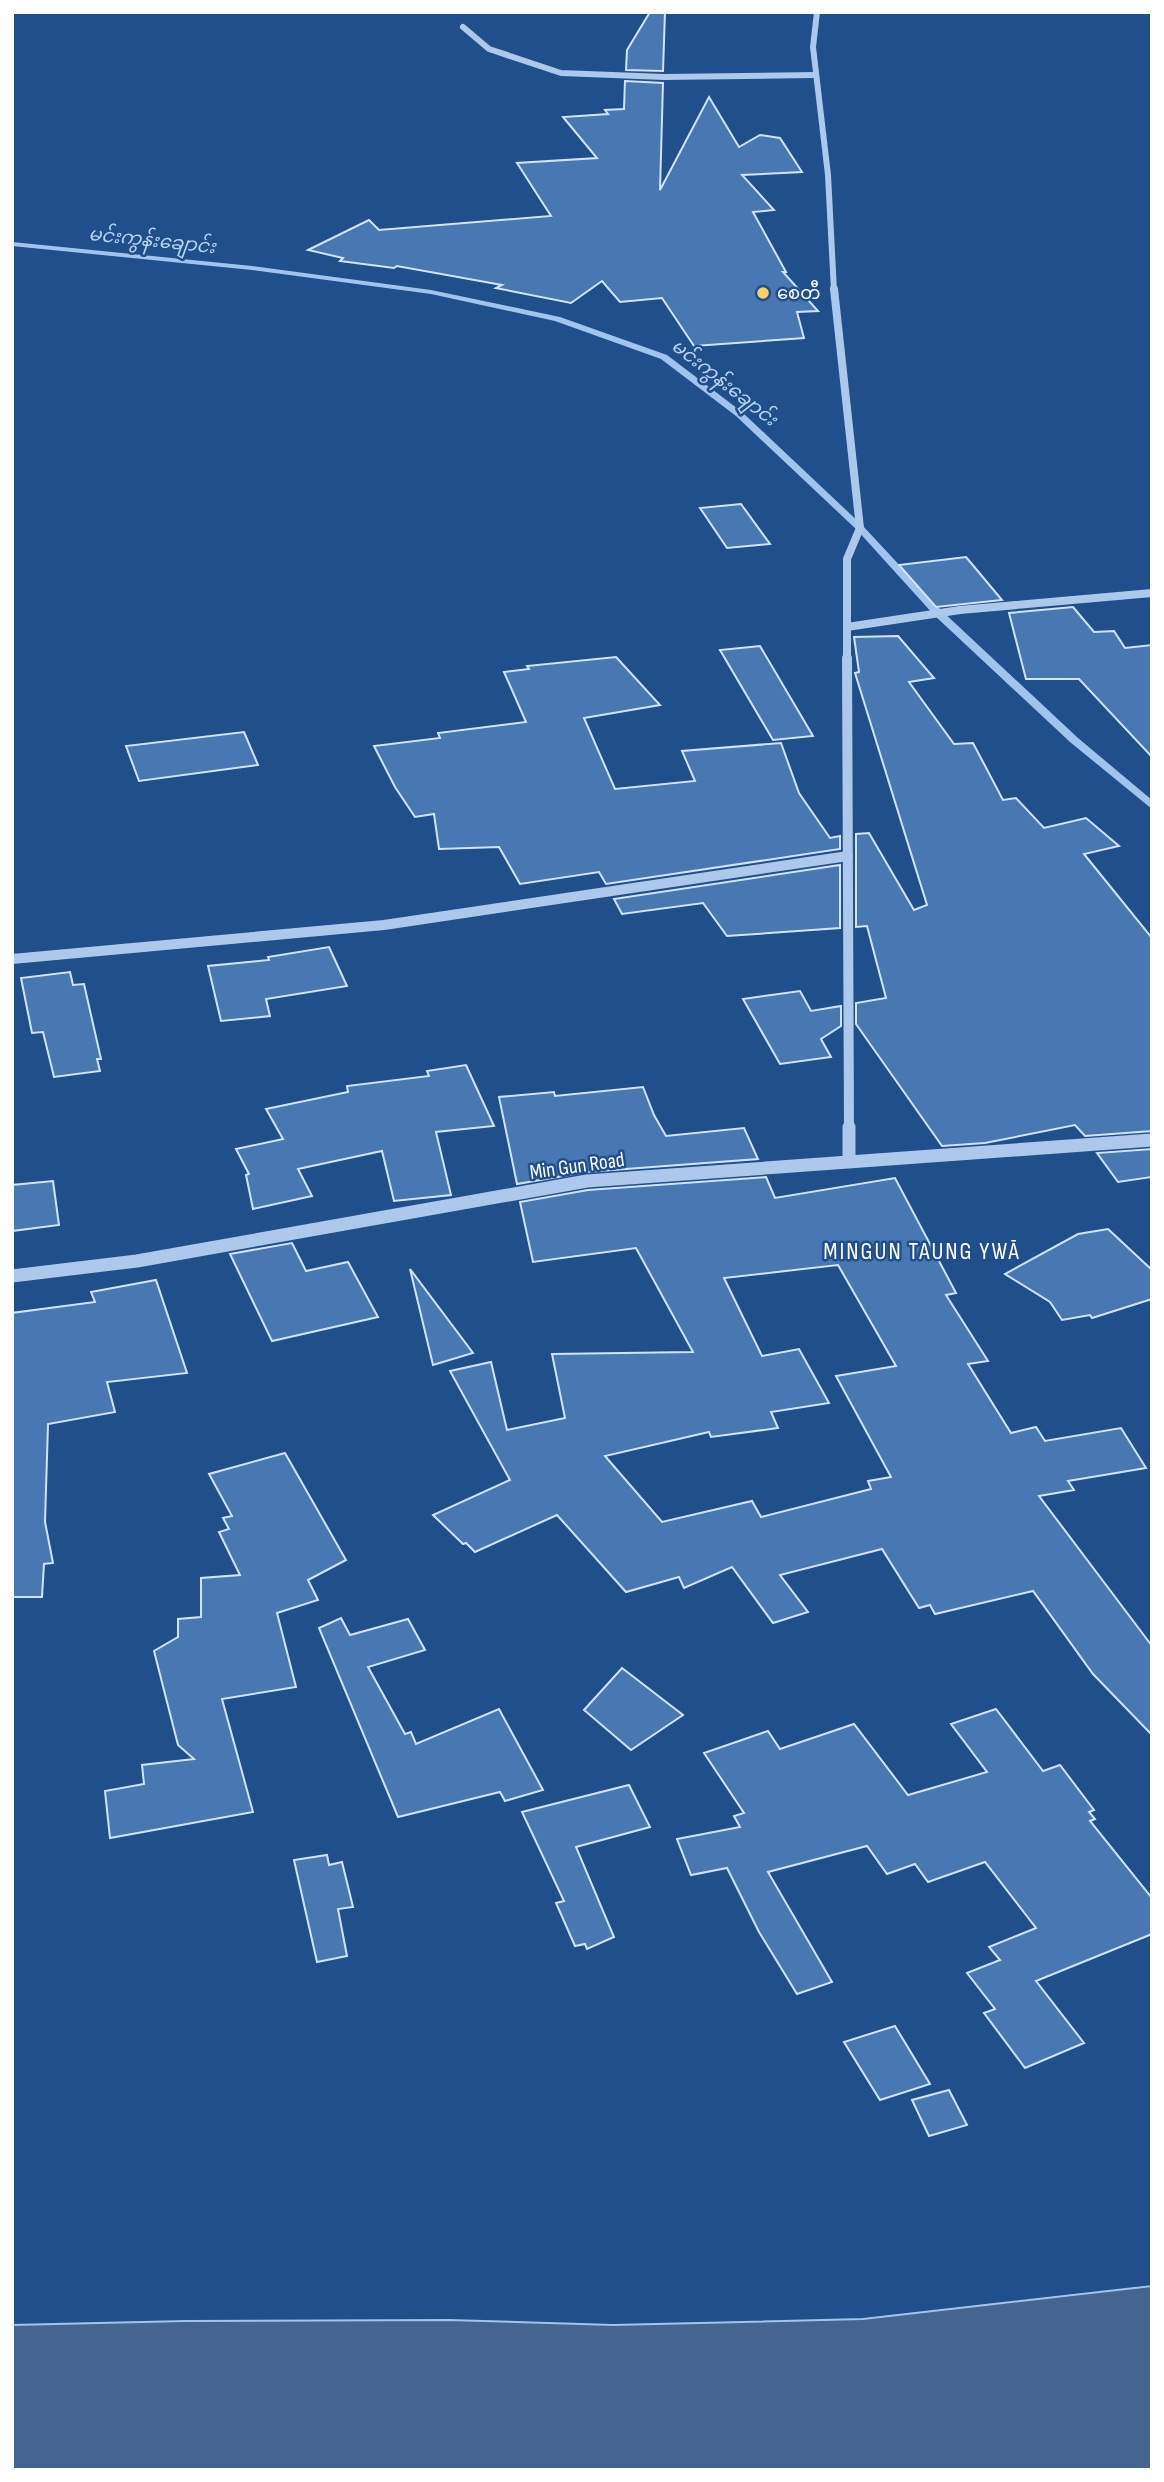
<svg xmlns="http://www.w3.org/2000/svg" width="1164" height="2482" viewBox="0 0 1164 2482" font-family="'Sofia Sans Condensed','Noto Sans Myanmar',sans-serif">
<rect width="100%" height="100%" fill="#204f8b"/>
<path fill="#436590" stroke="#a0c4ed" stroke-width="2" d="M1152,2286V2470H12V2325L186,2321L449,2320L613,2325L863,2319Z"/>
<g fill="none" stroke-linecap="round" stroke-linejoin="round">
<path fill="#a0c4ed" fill-rule="evenodd" d="M12,242L252,266L431,290L560,317L667,355L742,412L863,526L942,611L1078,738L1152,800V809L1070,742L934,615L857,530L736,416L661,359L555,321L431,294L252,270L12,246Z"/>
</g>
<g fill="#4877b2" stroke="#d1e3f8" stroke-width="2" fill-rule="evenodd">
<path d="M650,12H665L663,71L626,70L627,50Z"/>
<path d="M625,81L663,83L660,190L709,97L739,147L760,135L780,138L802,172L742,175L774,210L753,212L786,272H783L818,311L797,312L804,338L694,346L662,298L620,302L602,281L571,303L496,288L502,285L397,266L394,268L340,261L343,258L308,250L369,220L379,230L551,216L517,163L597,158L563,117L608,114L605,110L624,109Z"/>
<path d="M741,504L770,544L727,548L700,508Z"/>
<path d="M966,557L1002,600L936,607L899,565Z"/>
<path d="M1073,607L1094,632L1114,631L1125,648L1152,645V757L1079,679H1026L1009,613Z"/>
<path d="M898,636L934,678L909,682L954,744L973,743L1003,800L1016,798L1044,828L1086,818L1119,846L1084,854L1152,938V1131L1085,1136L1075,1125L985,1143L942,1146L856,1024V1003L886,998L867,926L856,927V834L869,833L914,910L927,905L855,673L859,672L854,637Z"/>
<path d="M760,646L813,736L773,740L720,650Z"/>
<path d="M616,657L660,705L584,718L615,789L695,781L682,751L781,743L799,793L830,838L840,836V849L606,884L599,872L520,884L499,847L439,849L434,814L415,817L395,787L374,746L440,738L438,733L526,722L504,672L529,669L527,666Z"/>
<path d="M244,732L258,765L139,781L126,746Z"/>
<path d="M840,865V928L727,936L703,903L622,914L614,899Z"/>
<path d="M329,947L347,986L266,999L270,1016L221,1021L208,966L269,960L268,957Z"/>
<path d="M70,972L73,985L84,984L101,1059H97L100,1071L54,1077L43,1032L32,1033L21,978Z"/>
<path d="M800,991L811,1011L841,1006V1026L821,1039L831,1057L780,1064L743,999Z"/>
<path d="M466,1065L494,1126L436,1132L451,1195L394,1201L382,1151L298,1169L312,1196L253,1209L246,1175L249,1174L236,1149L283,1139L266,1109L348,1092L347,1086L429,1076L427,1071Z"/>
<path d="M643,1087L654,1115L666,1136L744,1128L758,1159L586,1172L517,1184L499,1097L554,1092L555,1096Z"/>
<path d="M1152,1149V1177L1118,1182L1097,1153Z"/>
<path d="M766,1177L775,1198L895,1178L956,1293L946,1295L988,1361L968,1364L1011,1433L1036,1427L1045,1441L1121,1428L1146,1468L1068,1481L1074,1490L1039,1496L1152,1646V1735L1093,1674L1033,1591L935,1614L930,1605L919,1608L882,1549L780,1575L808,1612L773,1623L732,1567L684,1588L679,1577L626,1592L557,1515L475,1552L466,1543L463,1544L433,1515L510,1480L450,1371L491,1362L507,1430L565,1418L552,1354L693,1352L636,1248L533,1262L520,1202L588,1190ZM838,1265L896,1366L836,1376L891,1477L868,1481L871,1489L761,1517L752,1501L662,1522L605,1456L709,1432L711,1437L778,1428L771,1412L829,1403L799,1349L762,1356L724,1278Z"/>
<path d="M53,1181L59,1225L12,1231V1185Z"/>
<path d="M1108,1229L1152,1270V1299L1092,1318L1090,1315L1062,1320L1050,1302L1005,1274L1078,1234Z"/>
<path d="M292,1243L306,1271L348,1262L378,1317L272,1341L230,1254Z"/>
<path d="M410,1269L473,1353L433,1365Z"/>
<path d="M156,1280L187,1373L107,1382L115,1412L48,1424L45,1522L53,1563L44,1564L42,1597H12V1313L95,1302L91,1292Z"/>
<path d="M285,1453L346,1560L308,1580L318,1600L277,1613L296,1687L222,1699L253,1812L110,1838L105,1791L144,1784L142,1765L194,1759L178,1745L154,1651L178,1637V1619L201,1617V1578L240,1575L219,1532L229,1529L223,1518L232,1516L209,1474Z"/>
<path d="M341,1618L350,1635L408,1619L425,1650L368,1667L405,1734L411,1732L416,1744L499,1709L543,1790L505,1801L500,1792L398,1817L319,1628Z"/>
<path d="M622,1668L683,1715L631,1750L584,1710Z"/>
<path d="M996,1709L1043,1771L1060,1765L1094,1810L1089,1812L1095,1819L1090,1821L1152,1898V1934L1036,1981L1084,2043L1025,2068L984,2013L995,2009L967,1973L1000,1960L989,1947L1036,1928L985,1862L928,1882L915,1864L887,1874L867,1846L768,1872L832,1982L797,1994L759,1932L727,1868L691,1875L677,1839L740,1827L734,1816L744,1813L704,1753L768,1731L780,1749L854,1724L908,1795L987,1772L951,1724Z"/>
<path d="M629,1785L650,1827L576,1847L614,1937L587,1949L585,1944L575,1946L556,1903L564,1901L522,1812Z"/>
<path d="M327,1855L329,1865L342,1862L353,1907L338,1909L347,1956L317,1962L294,1860Z"/>
<path d="M895,2026L930,2084L880,2100L844,2042Z"/>
<path d="M949,2090L967,2125L929,2136L912,2100Z"/>
</g>
<g fill="none" stroke-linecap="round" stroke-linejoin="round">
<g stroke="#acc9eb" stroke-width="6">
<path d="M817,12L813,47L828,175L834,291"/>
<path d="M463,27L489,49L561,73L664,77L816,75"/>
</g>
<g stroke="#acc9eb" stroke-width="8">
<path d="M834,289L860,528L847,559V660"/>
<path d="M847,627L960,610L1152,593"/>
</g>
<g stroke="#acc9eb" stroke-width="10">
<path d="M847,658L849,1129"/>
<path d="M12,959L384,925L848,856"/>
</g>
<g stroke="#acc9eb" stroke-width="13">
<path d="M849,1127V1161"/>
<path d="M12,1276L137,1261L587,1181L1152,1140"/>
</g>
</g>
<circle fill="#f9d06c" stroke="#204f8b" stroke-width="2.5" cx="763" cy="293" r="7"/>
<g text-anchor="middle" dominant-baseline="central" stroke-width="5" stroke-linejoin="round" paint-order="stroke">
<g font-size="18" fill="#fff" stroke="#204f8b" text-anchor="start">
<text x="777" y="293">စေတီ</text>
</g>
<g font-size="19" font-style="italic" fill="#b8d3f3" stroke="#204f8b">
<text transform="translate(152 241) rotate(6)">မင်းကွန်းချောင်း</text>
<text transform="translate(724 383) rotate(38)">မင်းကွန်းချောင်း</text>
</g>
<g font-size="21" fill="#fff" stroke="#204f8b">
<text transform="translate(577 1166) rotate(-8)">Min Gun Road</text>
</g>
<g font-size="24" letter-spacing="2" fill="#fff" stroke="#204f8b">
<text x="922" y="1251">MINGUN TAUNG YWĀ</text>
</g>
</g>
<rect width="1164" height="2482" fill="none" stroke="#ffffff" stroke-width="28"/>
</svg>
